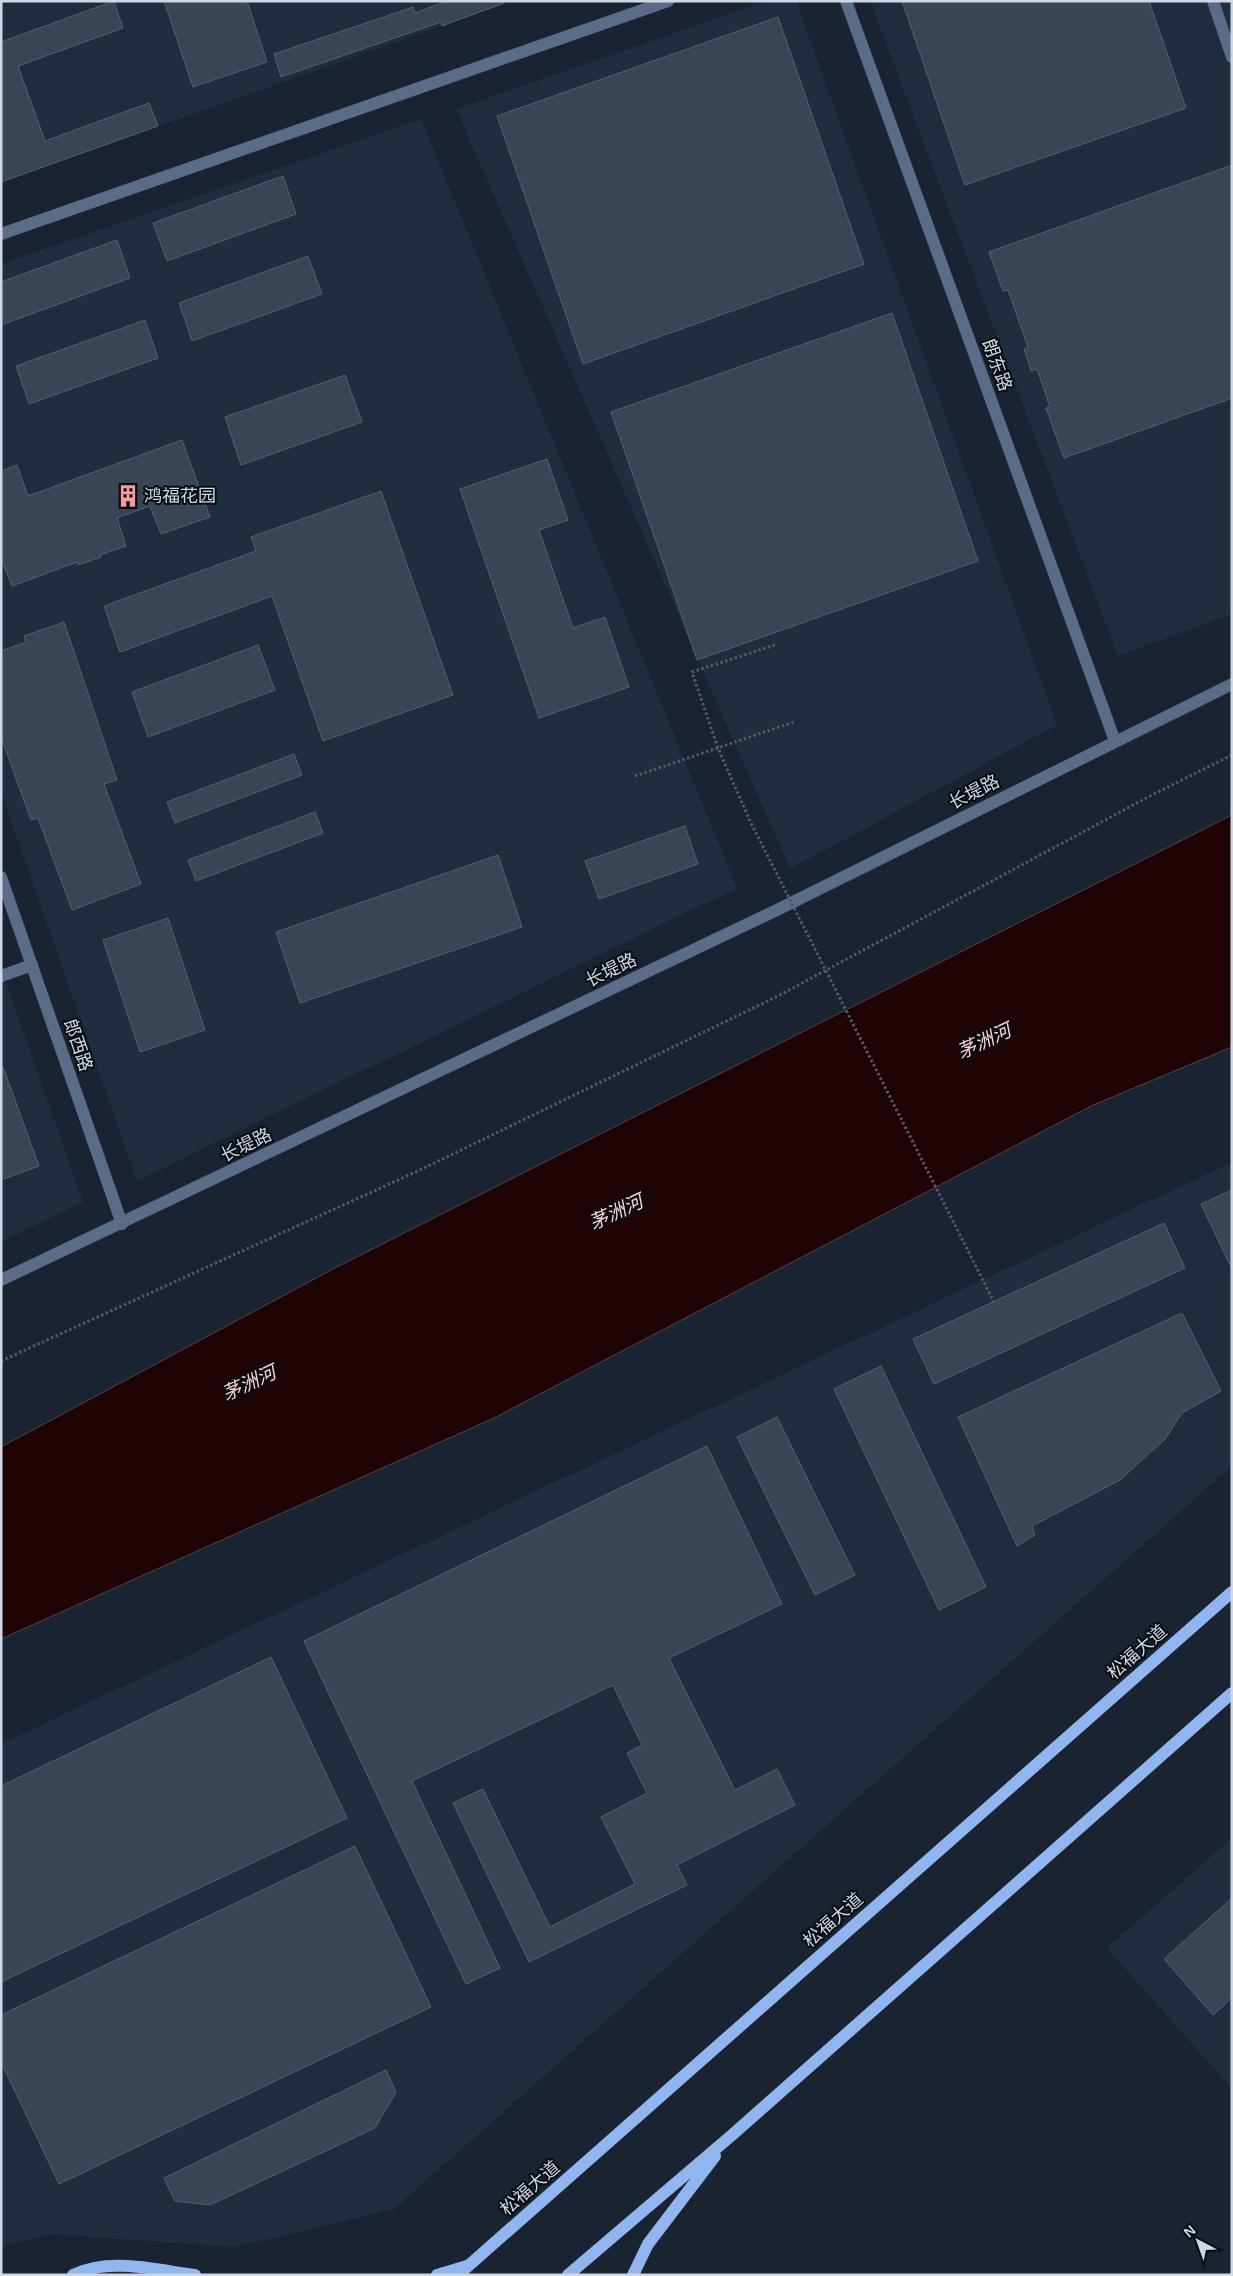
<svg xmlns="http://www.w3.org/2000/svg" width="1233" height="2276" viewBox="0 0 1233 2276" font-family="Arial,'Noto Sans SC',sans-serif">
<rect width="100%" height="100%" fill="#1a2332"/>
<g fill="#202c40">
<path d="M1,1H512L13,178L1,144Z"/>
<path d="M766,1H796L1057,725L790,869L456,109Z"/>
<path d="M870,1H1232V614L1118,656Z"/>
<path d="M421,119L737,888L137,1181L1,792V264Z"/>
<path d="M1,968L83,1202L1,1242Z"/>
<path d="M1232,1162V1466L394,2209L235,2247L48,2234L1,2247V1744Z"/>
<path d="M1232,1838V2089L1107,1948Z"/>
</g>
<path fill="#1f0405" stroke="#544347" d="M1232,815V1047L1091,1106L494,1418L1,1639V1447L333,1269Z"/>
<g fill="#394454" stroke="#545f71">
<path d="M114,1L123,28L18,66L45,141L149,103L158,126L1,182V42Z"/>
<path d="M164,1H247L267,62L193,87Z"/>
<path d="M447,1H504V3L442,26L441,22L281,77L274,54L413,7L415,13Z"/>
<path d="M902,1H1149L1186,108L965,185Z"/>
<path d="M778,17L864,264L583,364L497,116Z"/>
<path d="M1232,165V398L1064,458L1046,408L1050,407L1037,369L1031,371L1024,349L1028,347L1008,290L1003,291L989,252Z"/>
<path d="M283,176L296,214L167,261L153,223Z"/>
<path d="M117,240L130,278L1,325V282Z"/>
<path d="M308,256L322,294L192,341L179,303Z"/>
<path d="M892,313L978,561L697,660L611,412Z"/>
<path d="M145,320L158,358L29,404L16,366Z"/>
<path d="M345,375L362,422L241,465L225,417Z"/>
<path d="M182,440L210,517L161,534L150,506L117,518L126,546L100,555L101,557L78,565L77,562L12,586L1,558V471L17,465L28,496Z"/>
<path d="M547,459L568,520L539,530L573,628L605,617L629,687L539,718L460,489Z"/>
<path d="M381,491L453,695L323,741L272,596L120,652L104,606L256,551L251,537Z"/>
<path d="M64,622L117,780L104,784L141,884L72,910L38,818L31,820L1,737V651L26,642L24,636Z"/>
<path d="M258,645L275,690L148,737L132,692Z"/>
<path d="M294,754L302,775L175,823L167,802Z"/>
<path d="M315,812L323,833L196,881L188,860Z"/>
<path d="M685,826L698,864L599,899L585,861Z"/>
<path d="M498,855L522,927L300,1003L276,932Z"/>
<path d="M168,918L205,1030L140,1052L103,940Z"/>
<path d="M1,1067H3L39,1166L1,1180Z"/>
<path d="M1232,1190V1269L1201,1204Z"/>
<path d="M1164,1223L1185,1268L934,1384L913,1339Z"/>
<path d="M1182,1313L1221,1391L1182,1413L1165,1439L1120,1480L1032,1526L1035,1535L1017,1546L958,1417Z"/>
<path d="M881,1366L986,1587L939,1610L834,1389Z"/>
<path d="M777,1417L855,1575L815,1595L737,1437Z"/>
<path d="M707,1446L782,1604L669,1658L735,1790L777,1769L795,1805L677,1865L687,1885L529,1962L453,1803L483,1789L550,1927L635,1884L601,1817L647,1793L627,1753L642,1745L613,1685L412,1781L500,1968L466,1984L304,1641Z"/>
<path d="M271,1657L347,1818L1,1982V1786Z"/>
<path d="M355,1846L431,2007L59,2184L1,2062V2015Z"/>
<path d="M1232,1898V1998L1213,2015L1164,1959Z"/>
<path d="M386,2070L396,2092L375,2128L210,2205L175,2201L164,2178Z"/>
</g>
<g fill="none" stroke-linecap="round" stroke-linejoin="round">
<g stroke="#525a68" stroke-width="3" stroke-dasharray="2.5 2.5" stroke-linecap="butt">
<path d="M635,776L794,722"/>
<path d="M1,1361L420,1170L778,996L1150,796L1232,755"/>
</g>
<g stroke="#5a6c88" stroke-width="12">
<path d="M846,1L1115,741"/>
<path d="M1213,1L1232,57"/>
<path d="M1,234L668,1"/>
<path d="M1,877L122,1224"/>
<path d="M1,976L32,965"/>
<path d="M1,1280L781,908L1232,684"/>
</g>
<g stroke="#91b5ef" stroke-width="12">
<path d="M73,2275C110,2257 156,2270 195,2275"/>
<path d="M437,2275L467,2266"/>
<path d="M458,2275L1232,1592"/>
<path d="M568,2275L732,2135L1232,1693"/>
<path d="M633,2275L648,2244L715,2156"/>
</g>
<path stroke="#525a68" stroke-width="3" stroke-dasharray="2.5 2.5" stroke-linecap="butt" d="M775,645L692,672L718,748L750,821L994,1302"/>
</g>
<defs>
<symbol id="building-bare" viewBox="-9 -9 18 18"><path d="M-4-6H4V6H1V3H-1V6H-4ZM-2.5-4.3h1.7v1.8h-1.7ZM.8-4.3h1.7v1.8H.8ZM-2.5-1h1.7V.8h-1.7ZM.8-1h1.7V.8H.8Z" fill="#f59b97" stroke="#080d13" stroke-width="2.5" paint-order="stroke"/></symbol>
</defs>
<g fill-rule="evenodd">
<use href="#building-bare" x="112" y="480" width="32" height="32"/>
</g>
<g text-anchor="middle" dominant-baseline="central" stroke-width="4" stroke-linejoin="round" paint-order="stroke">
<g font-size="18" fill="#d1d7e2" stroke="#080d13">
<text transform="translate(997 365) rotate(70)">朗东路</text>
<text transform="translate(974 792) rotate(-27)">长堤路</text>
<text transform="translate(611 970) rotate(-26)">长堤路</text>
<text transform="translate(78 1045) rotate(71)">郎西路</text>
<text transform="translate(246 1145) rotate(-26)">长堤路</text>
<text transform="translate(1137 1652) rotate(-41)">松福大道</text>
<text transform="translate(833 1920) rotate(-41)">松福大道</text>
<text transform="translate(530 2188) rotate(-41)">松福大道</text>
</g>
<g font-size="18" fill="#d1d7e2" stroke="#080d13" text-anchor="start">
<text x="144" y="496">鸿福花园</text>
</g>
<g font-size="19" font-style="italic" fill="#fed4d1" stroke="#080d13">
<text transform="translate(984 1041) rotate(-25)">茅洲河</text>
<text transform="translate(616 1212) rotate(-25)">茅洲河</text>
<text transform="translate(249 1383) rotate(-25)">茅洲河</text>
</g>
</g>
<rect width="1233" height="2276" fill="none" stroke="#d1d7e2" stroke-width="5"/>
<g transform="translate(1198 2241) rotate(319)" stroke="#080d13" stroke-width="4" paint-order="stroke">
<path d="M0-4L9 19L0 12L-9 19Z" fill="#d1d7e2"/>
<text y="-8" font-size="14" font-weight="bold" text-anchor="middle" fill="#d1d7e2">N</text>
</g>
</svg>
